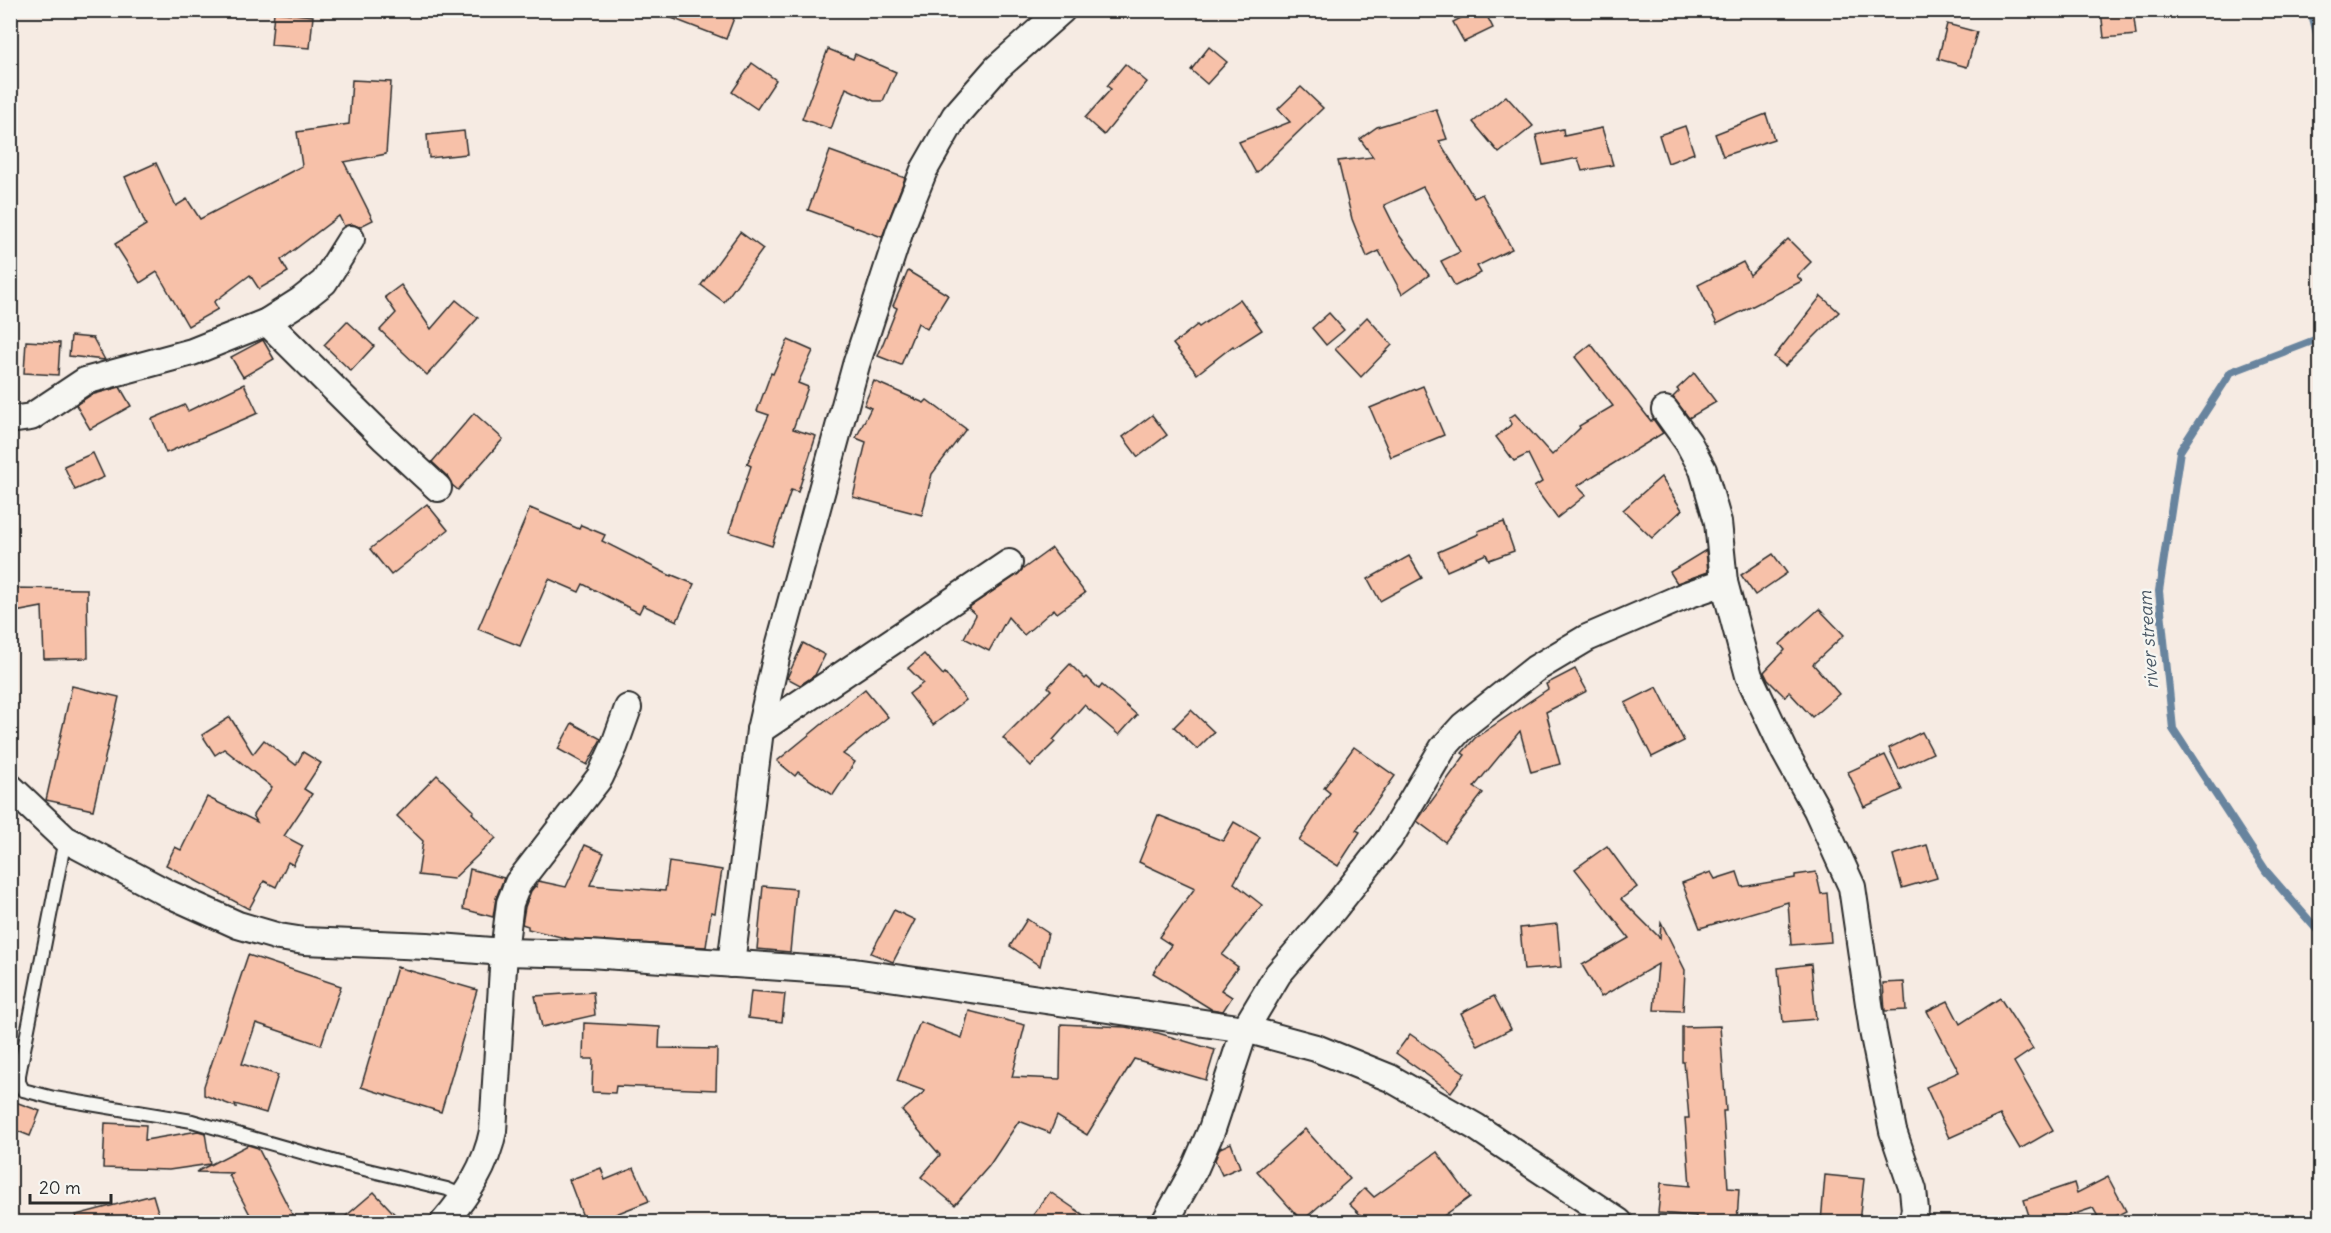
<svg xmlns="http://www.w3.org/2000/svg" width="2331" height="1233" viewBox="0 0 2331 1233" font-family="Delius,sans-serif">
<rect width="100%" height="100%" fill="#f6ebe3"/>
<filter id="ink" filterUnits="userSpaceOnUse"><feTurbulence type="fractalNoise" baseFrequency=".0167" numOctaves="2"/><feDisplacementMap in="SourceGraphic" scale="12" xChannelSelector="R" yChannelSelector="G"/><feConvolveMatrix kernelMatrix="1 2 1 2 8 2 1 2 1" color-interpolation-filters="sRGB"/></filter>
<g filter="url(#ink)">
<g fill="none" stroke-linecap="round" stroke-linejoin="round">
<g stroke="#68849e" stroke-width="8">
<path d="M2311,10L2320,46"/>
<path d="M2320,338L2231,372L2180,451L2159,591L2173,729L2266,871L2320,933"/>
</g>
</g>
<g fill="#f7c1a9" stroke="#2b2b2b" stroke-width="1.5">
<path d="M656,10H737L726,39L656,12Z"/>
<path d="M1476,10H1484L1493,28L1464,42L1453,22Z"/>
<path d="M2101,10H2133L2136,35L2104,38Z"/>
<path d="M274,12L313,16L310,48L271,45Z"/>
<path d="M1947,24L1977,32L1967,67L1938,59Z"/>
<path d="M1209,47L1227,62L1207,84L1191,70Z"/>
<path d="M828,49L853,59L855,54L896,72L883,101H874L846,88L831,129L802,119Z"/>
<path d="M752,63L776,80L757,109L732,92Z"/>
<path d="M1125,64L1147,82L1104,135L1085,118L1111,89L1107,86Z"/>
<path d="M352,80L391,82L386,154L344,162L373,220L359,227L352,224L344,226L339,216L281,260L288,272L259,289L250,275L214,302L218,309L188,326L157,272L140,283L115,244L146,225L125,177L156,163L176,206L187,199L200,219L302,166L297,132L349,124Z"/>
<path d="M1301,87L1323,108L1256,173L1239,142L1290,122L1278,109Z"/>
<path d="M1506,96L1533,126L1499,153L1473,122Z"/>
<path d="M1436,109L1447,139L1439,141L1474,198L1482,194L1512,249L1477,266L1481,273L1455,286L1441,261L1460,252L1423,187L1384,205L1399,235L1429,275L1402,294L1379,251L1367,257L1352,219L1338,161L1373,157L1360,139L1377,127Z"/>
<path d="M1766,114L1774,139L1723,156L1715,134Z"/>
<path d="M1685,126L1694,153L1668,163L1659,135Z"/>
<path d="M1602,128L1613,165L1582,171L1578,158L1543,165L1536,135L1563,129L1564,136Z"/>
<path d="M464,131L467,154L429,158L427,135Z"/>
<path d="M830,151L905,178L882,237L808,210Z"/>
<path d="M740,232L763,249L724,302L701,285Z"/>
<path d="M1788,239L1811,262L1797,276L1802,281L1717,324L1698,285L1743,262L1750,275Z"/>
<path d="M908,271L948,295L927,329L918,323L901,365L878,356L897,308L893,306Z"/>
<path d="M401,285L431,329L456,300L478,318L427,375L380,330L396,313L385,297Z"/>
<path d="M1821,296L1839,312L1785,366L1774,357Z"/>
<path d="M1240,299L1262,330L1234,348L1233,346L1197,374L1173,344L1197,325L1199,327Z"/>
<path d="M1329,313L1344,330L1326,345L1312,328Z"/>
<path d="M1367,317L1392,345L1361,377L1335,349Z"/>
<path d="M347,321L374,346L351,371L324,345Z"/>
<path d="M71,336L93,338L105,360L69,356Z"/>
<path d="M263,340L274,359L243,377L231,357Z"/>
<path d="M788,340L813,351L798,383L808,387L793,429L816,436L798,492L791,490L772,546L729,532L751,466L747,464L769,415L757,411L771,373L773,374Z"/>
<path d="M26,341L60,343L58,375L24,373Z"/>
<path d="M1591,344L1651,421L1653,419L1663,433L1577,486L1586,495L1557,518L1534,487L1542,482L1528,454L1514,461L1496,437L1512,424L1509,418L1515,414L1552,455L1580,428L1579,426L1613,406L1575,357Z"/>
<path d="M1694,373L1716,402L1689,418L1673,397L1679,391L1677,389Z"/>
<path d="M874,381L924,403L927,400L966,429L932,474L922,515L853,497L866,442L856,438L871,408L864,405Z"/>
<path d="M244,384L258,413L166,453L152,419L185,405L188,411Z"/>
<path d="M1423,386L1444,435L1391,457L1370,408Z"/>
<path d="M120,387L131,406L90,429L76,405L91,395Z"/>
<path d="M474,413L503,439L458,490L452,485L448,477L432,462Z"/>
<path d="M1152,415L1167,435L1138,457L1123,437Z"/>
<path d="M93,453L104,477L75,490L64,466Z"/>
<path d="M1661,477L1682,510L1652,538L1623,510Z"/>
<path d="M427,504L448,530L391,575L370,549Z"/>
<path d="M530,508L579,529L581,525L605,535L602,541L671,576L672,575L694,584L677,621L643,605L639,613L583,584L579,592L549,579L520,646L478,629Z"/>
<path d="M1504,522L1514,551L1489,560L1486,554L1447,571L1438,552L1479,534L1478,531Z"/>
<path d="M1052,548L1085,593L1057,613L1054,609L1024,635L1008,617L989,651L964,638L976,615L968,608L1017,575L1023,569Z"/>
<path d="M1706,550L1708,572L1677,583L1670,572Z"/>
<path d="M1773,554L1787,573L1755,595L1741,575Z"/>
<path d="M1409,556L1422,578L1380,601L1368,579Z"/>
<path d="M10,588L87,589L88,658L44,659L42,607L10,613Z"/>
<path d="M1819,609L1844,635L1813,664L1839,694L1812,717L1789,692L1785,697L1768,680L1764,672L1785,650L1780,644Z"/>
<path d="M803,643L825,655L815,675L800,685L787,678Z"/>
<path d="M924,654L943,675L945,673L966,700L933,725L909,694L923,683L908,668Z"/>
<path d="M1070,664L1085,679L1087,677L1099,689L1102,685L1137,715L1119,735L1084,705L1053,740L1055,742L1031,766L1003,738L1051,690L1048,687Z"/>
<path d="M1575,669L1587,691L1546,712L1560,764L1531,772L1520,731L1474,787L1483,793L1445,842L1417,821L1465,755L1462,753L1475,738L1548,689L1546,684Z"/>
<path d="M72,686L119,697L93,810L46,800Z"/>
<path d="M1657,687L1684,741L1652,757L1625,703Z"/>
<path d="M865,689L888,717L843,754L855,762L833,795L798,772L795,776L777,761Z"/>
<path d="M1191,710L1214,732L1197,749L1174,727Z"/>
<path d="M230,717L253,754L264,740L296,765L303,752L321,763L304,789L312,794L284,836L303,846L293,865L288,862L276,887L264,881L249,909L166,865L175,847L181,850L207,797L257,822L253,815L272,787L224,749L215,755L202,735Z"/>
<path d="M572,723L601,739L587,765L558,749Z"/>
<path d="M1922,732L1933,753L1899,769L1889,748Z"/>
<path d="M1354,747L1395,776L1356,830L1360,832L1338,866L1299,841L1330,793L1324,788Z"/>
<path d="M1885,755L1902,790L1864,807L1848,772Z"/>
<path d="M437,775L474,811L472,813L496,838L453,879L418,875L423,841L397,816Z"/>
<path d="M1158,815L1223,841L1234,822L1260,837L1234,883L1262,905L1222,955L1238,967L1221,990L1232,997L1223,1011L1211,1009L1153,973L1171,945L1159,937L1195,888L1139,862Z"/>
<path d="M585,845L604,853L590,885L665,891L669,862L722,870L715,913L711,912L706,947L569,939L528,929V926L522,924L525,907L531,891L535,886L537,887L538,881L566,887Z"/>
<path d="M1927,845L1937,878L1902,888L1893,855Z"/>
<path d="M1607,846L1637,887L1621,899L1660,938L1661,922L1685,970L1683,1011L1654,1010L1658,964L1601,997L1582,965L1629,938L1575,869Z"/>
<path d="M470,869L504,878L496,898L493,917L463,909Z"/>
<path d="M1711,872L1715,879L1737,872L1742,887L1795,878V875L1816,872L1821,894L1827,893L1831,942L1791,945L1788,902L1700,928L1682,883Z"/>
<path d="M763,886L796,889L790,952L757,949Z"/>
<path d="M894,910L915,920L893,962L871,953Z"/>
<path d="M1027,919L1048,933L1040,966L1010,946Z"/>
<path d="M1557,924L1561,967L1524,970L1520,928Z"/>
<path d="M248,955L341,986L321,1045L256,1023L242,1064L278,1075L266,1113L235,1104L236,1107L204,1095V1086Z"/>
<path d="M1811,964L1816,1019L1783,1022L1778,968Z"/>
<path d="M397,967L477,990L441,1112L361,1087Z"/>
<path d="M1904,982L1906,1010L1885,1011L1883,983Z"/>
<path d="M751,991L785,994L782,1022L748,1018Z"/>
<path d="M593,992L595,1015L542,1027L535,996Z"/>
<path d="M1494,996L1511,1029L1478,1046L1461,1013Z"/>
<path d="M2000,998L2033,1049L2014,1062L2053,1130L2020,1149L2000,1115L1949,1138L1926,1087L1959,1072L1927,1011L1948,1001L1960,1024Z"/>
<path d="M969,1011L1025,1025L1012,1077L1060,1079L1061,1024L1125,1027L1158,1033L1215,1050L1206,1080L1134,1059L1087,1135L1057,1116L1050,1133L1019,1121L989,1166L955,1205L921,1177L940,1155L902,1111L925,1091L897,1081L920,1022L962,1038Z"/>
<path d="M584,1023L660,1027L659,1048L717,1049L716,1090L616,1086L615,1093L592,1092L593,1059H583Z"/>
<path d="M1720,1026L1726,1111H1723L1728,1188L1739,1189L1737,1222H1696V1216L1658,1213L1661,1183L1690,1186L1685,1118H1689L1684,1062H1682V1027Z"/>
<path d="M1410,1034L1465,1073L1451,1092L1396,1053Z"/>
<path d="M10,1100L40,1111L30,1136L10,1128Z"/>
<path d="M105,1123L146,1125L145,1140L198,1131L205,1133L210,1164L169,1170L103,1168Z"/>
<path d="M1305,1129L1350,1179L1302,1221L1257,1171Z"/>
<path d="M1231,1143L1240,1167L1222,1175L1215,1160L1220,1148Z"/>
<path d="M248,1145L258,1148L296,1222H254L229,1175L234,1173L196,1172Z"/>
<path d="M1437,1152L1470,1197L1435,1222H1368L1349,1204L1365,1188L1374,1197Z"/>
<path d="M601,1168L605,1180L634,1168L649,1201L616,1214L620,1222H585L569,1180Z"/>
<path d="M1825,1175L1864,1179L1859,1222H1821Z"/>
<path d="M2108,1177L2126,1211L2104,1222H2101L2093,1208L2050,1222H2031L2024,1200L2074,1183L2077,1193Z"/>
<path d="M374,1192L402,1222H339Z"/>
<path d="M1050,1192L1094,1222H1028Z"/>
<path d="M153,1195L161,1222H77L76,1215Z"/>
</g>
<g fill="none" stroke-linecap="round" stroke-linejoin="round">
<defs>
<path id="lane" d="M65,839L19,1075V1082L23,1090L54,1098L192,1121L343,1164L447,1189L465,1197"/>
<g id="street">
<path d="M267,322L385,439L438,488"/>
<path d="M1665,410L1688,442L1703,470L1718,522L1724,582L1749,676L1785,752L1817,810L1852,887L1873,1031L1893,1131L1913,1190L1915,1210L1912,1222"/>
<path d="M10,420L31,417L85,381L192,352L267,322L300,301L324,282L351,239"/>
<path d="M760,730L1009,563"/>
<path d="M10,787L65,839L167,893L238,925L279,937L304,941L427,946L504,952L589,954L854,972L1245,1029L1316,1048L1390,1078L1476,1127L1619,1222"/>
<path d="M731,964L760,730L777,654L856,365L900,230L924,170L955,116L997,68L1062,10"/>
<path d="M444,1222C467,1195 486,1167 493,1131L504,952L510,903L518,883L600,777L614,747L628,708"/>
<path d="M1165,1222L1195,1168L1212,1129L1245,1029L1278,974L1334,909L1389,839L1443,748L1463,726L1535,669L1587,638L1687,595L1724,582"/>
</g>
</defs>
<use href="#lane" stroke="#2b2b2b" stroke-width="16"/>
<use href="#street" stroke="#2b2b2b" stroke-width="30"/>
<use href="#lane" stroke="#f6f6f2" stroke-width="12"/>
<use href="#street" stroke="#f6f6f2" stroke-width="26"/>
</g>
</g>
<g text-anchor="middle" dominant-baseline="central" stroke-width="5" stroke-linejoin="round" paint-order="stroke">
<g font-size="18" font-style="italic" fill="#4a5865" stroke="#f6f6f2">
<text transform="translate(2148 640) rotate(-94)">river stream</text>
</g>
</g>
<rect width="2331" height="1233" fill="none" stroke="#f6f6f2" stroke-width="36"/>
<rect x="18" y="18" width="2295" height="1197" fill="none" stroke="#2b2b2b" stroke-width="2" filter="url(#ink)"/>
<path d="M30 1194v9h81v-9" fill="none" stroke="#2b2b2b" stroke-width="3"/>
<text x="39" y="1194" font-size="18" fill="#2b2b2b" stroke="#f6f6f2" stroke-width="4.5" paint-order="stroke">20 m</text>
</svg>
